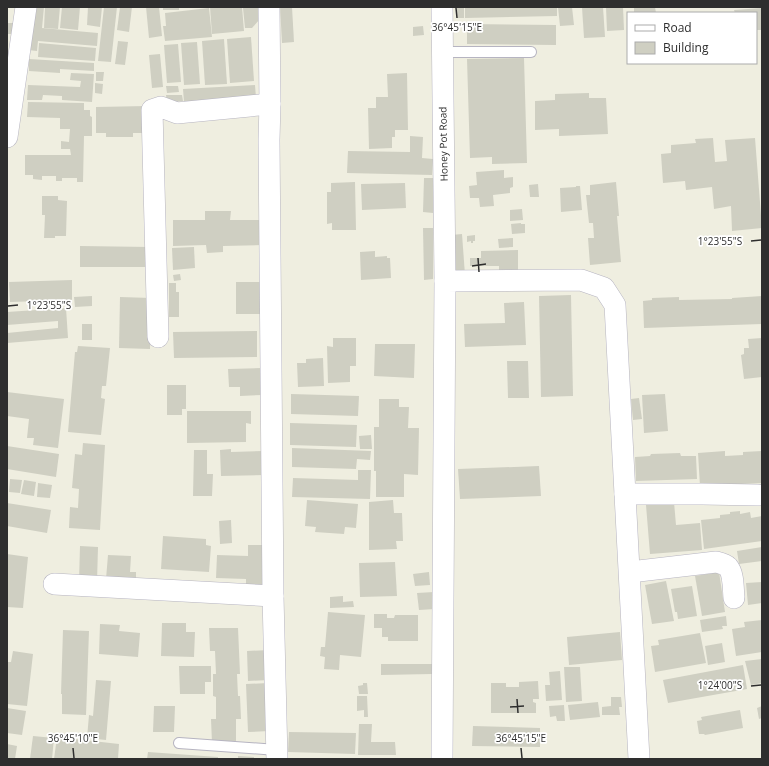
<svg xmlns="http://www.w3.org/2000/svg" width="769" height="766" viewBox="0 0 769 766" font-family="'Open Sans',sans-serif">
<rect width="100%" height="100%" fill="#efeee0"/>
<g fill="#cfcfc2">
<path d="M31,7H44L42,28L98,33L97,46L38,41L37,51L28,50L30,27L40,28L29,27Z"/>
<path d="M45,7H60L58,29L44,28Z"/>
<path d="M62,7H80L78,30L60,28Z"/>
<path d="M88,7H102L100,27L87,25Z"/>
<path d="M104,7H117L111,62L98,61Z"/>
<path d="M120,7H132L129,32L117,30Z"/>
<path d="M146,7H159L162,36L149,38Z"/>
<rect x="163" y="7" width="16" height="3"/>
<path d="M210,7H242L244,31L212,34Z"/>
<path d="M259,7L260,19L252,28H245L243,8Z"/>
<path d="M280,7H292L294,42L282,43Z"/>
<rect x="457" y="7" width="7" height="11"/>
<path d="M465,7H557V16L465,18Z"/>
<path d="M558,7H572L574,25L560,26Z"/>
<path d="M582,7H603L605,37L584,38Z"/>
<path d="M606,7H623L624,30L607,31Z"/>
<path d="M634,7H655L656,13H634Z"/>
<path d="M209,8L212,37L165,41L163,26H166L165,13Z"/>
<path d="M762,8V30H756V13H735L734,10Z"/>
<rect x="7" y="23" width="7" height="11"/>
<path d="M467,24L556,25V45L467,44Z"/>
<path d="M423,26L424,35L413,36V27Z"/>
<path d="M251,37L254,81L230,83L227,39Z"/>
<path d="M224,39L227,84L205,85L202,41Z"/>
<path d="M118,41L128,42L125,65L115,64Z"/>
<path d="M197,42L200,84L184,85L181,43Z"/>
<path d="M39,43L96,48L95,61L38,57Z"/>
<path d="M178,44L181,82L167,83L164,45Z"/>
<path d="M160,54L163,87L152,88L149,55Z"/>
<path d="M524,58L527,163L492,164V157L470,158L467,59Z"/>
<path d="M29,59L94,63V71L60,69V73L29,71Z"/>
<path d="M96,72H104L103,81H96Z"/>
<path d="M71,73L94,74L92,102L62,100V96L43,95L42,100H27L28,85L80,87L81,81L70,80Z"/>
<path d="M407,73L408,130H395V137H392V148L369,149L368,108H376V97H388L387,74Z"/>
<path d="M95,83L103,84L102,94L95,93Z"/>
<path d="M255,85L256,98L184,102L183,89Z"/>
<path d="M166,86H178L179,92L167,93Z"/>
<path d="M589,93V98H606L608,134L559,136V129L535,130V101L555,100V94Z"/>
<path d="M166,95H182L183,101L167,102Z"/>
<path d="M28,102L84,103V110H90V116L92,117V136H84L83,182H77V178H62V181H56V176H42V180L33,179V175H25V155H71L70,149H61V141L69,142L70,129H60V118L27,117Z"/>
<path d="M147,106V133H133V137H106V133H96V107Z"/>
<path d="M410,136L423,137L422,158L433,159L432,175L347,173L348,151L410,152Z"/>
<path d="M713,138L715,162L727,161L725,140L755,138L762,228L732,231L731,206L714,209L712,187L686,190L685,181L663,183L661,154L671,153V145L696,143L695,139Z"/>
<path d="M504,170V178L513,177V187L510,188V193L493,195L494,206L480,207L479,198H470L469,186L477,185L476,172Z"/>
<path d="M424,178H435L433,213L423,212Z"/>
<path d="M355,182L356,230H332V223L327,224V192H331V183Z"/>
<path d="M616,182L619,216H617L621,262L590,265L588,238H594L593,223H589L586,195H590V185Z"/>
<path d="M405,183L406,208L362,210L361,184Z"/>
<path d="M538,184L539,197H530L529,185Z"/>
<path d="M576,186H580L582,210L561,212L560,188L576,187Z"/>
<path d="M42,196H58V200L67,201L66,236H55V238H44L45,215H42Z"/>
<path d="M522,209L523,220L510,221V210Z"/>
<path d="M205,211H231L230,220H262L263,245L223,246V252L207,253L206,245L173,246V220H205Z"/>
<path d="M521,223V224H525V233L512,234L511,224Z"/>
<path d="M423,228H433V279L424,280Z"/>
<path d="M462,234L465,275L454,276L451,235Z"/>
<path d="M475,235V241H473V243H471V241L467,242V236Z"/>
<path d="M513,238V247L499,248L498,239Z"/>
<path d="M80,246L150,247V267H80Z"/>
<path d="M194,247L195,268L173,270L172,248Z"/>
<path d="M518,250V270L499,271V266H470V258H481V251Z"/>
<path d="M375,251V257L387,256V258H390L391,278L361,280L360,252Z"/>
<path d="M180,274L181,280L174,281L173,275Z"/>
<path d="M72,280V300L10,302L9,282Z"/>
<rect x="236" y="282" width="30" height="32"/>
<path d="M169,283H176V292H179V317H169Z"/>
<path d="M571,295L573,396L541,397L539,296Z"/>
<path d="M92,296V306L75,307L74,297Z"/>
<path d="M762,296V324L644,328L643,301L652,300V298L679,297V300L732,299V298Z"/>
<path d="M120,297L151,298L150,349L119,348Z"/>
<path d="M524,302L526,345L465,347L464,324L505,323L504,303Z"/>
<path d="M66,308L68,338L7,343V333L58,328V321L7,325V312Z"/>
<rect x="82" y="324" width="10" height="16"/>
<path d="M257,331V357L174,358L173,332Z"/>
<path d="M333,338H356V366H350V382L328,383L327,346L333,347Z"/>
<path d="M762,338V377L744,379L741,355L744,354V348H749L748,339Z"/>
<path d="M375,344H415L414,378L374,376Z"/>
<path d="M78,346L110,348L106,386H102L101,398L105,399L101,435L68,432L75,352H77Z"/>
<path d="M323,358L324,386L298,387L297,363H306V359Z"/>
<path d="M507,361H528L529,398H508Z"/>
<path d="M261,368L262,395L240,396V387H229L228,369Z"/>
<path d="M167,385H186V409H182V415H167Z"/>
<path d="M7,392L64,399L58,448L33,445L34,438H27L29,419L7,416Z"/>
<path d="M291,394L359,396L358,416L291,414Z"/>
<path d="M665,394L668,431L644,433L642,395Z"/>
<path d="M639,398L642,419L633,420L631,399Z"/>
<path d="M379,399H399V407H409L408,428H419L418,475L404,474V497H376V471H374V427H379Z"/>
<path d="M187,411H251V424L246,423V442L187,443Z"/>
<path d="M290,423L357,425L356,447L290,445Z"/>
<path d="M371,435L372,449H360L359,436Z"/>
<path d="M83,443L105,445L100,530L69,528L70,507L78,508L79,489L72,488L75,454L82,455Z"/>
<path d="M7,446L59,454L56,477L7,469Z"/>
<path d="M292,448L371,451L370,460L357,459L356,469L292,467Z"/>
<path d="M231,449V452L263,451L264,475L221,476L220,450Z"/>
<path d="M194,450H207V474H213L212,496H193Z"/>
<path d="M725,451V456L743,455V452L762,451V483L700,486L698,453Z"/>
<path d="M680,453L681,456H696L697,479L636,481L635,457L650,456L651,454Z"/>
<path d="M539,466L541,496L460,499L458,469Z"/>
<path d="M358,470H371L370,499L292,497L293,478L358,480Z"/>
<path d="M10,479L22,480L20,493L9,492Z"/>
<path d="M24,480L36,482L34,496L21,494Z"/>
<path d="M38,483L52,485L50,498L37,497Z"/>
<path d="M307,500L358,504L356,528L345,527L344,534L315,532L316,527L305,526Z"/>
<path d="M393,500L394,513H402L403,541H396L397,549L369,550V502Z"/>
<path d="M674,502L676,525L700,523L702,550L650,554L646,505Z"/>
<path d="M7,503L51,510L47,533L7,526Z"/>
<path d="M740,511V514L750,512L751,518L762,516V541L704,549L701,520L720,518V515L730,514V512Z"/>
<path d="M231,520L232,543L220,544L219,521Z"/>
<path d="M163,536L206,539V545L211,546L209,572L161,569Z"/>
<path d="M248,545H266L264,587H246V579L216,578L217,555L248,556Z"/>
<path d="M80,546L98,547L97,582H79Z"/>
<path d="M762,547V561L739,564L737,551Z"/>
<path d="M7,554L28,557L23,608L7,607Z"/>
<path d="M108,555L131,556L130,572H136V582L106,579Z"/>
<path d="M395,562L397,596L360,597L359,563Z"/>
<path d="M429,572L430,585L415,586L413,574Z"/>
<path d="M719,572L725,612L702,616L695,576Z"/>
<path d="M666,581L674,621L652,624L645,585Z"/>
<path d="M762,582V603L748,605L746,583Z"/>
<path d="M692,586L697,616L678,619L677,612H675L671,589Z"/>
<path d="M434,592L435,609L419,610L417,593Z"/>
<path d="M343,596V602L353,601L354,607L330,608V597Z"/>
<path d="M328,612L365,615L361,657L340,655L339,670L324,669L325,657L320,656L321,647H325Z"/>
<path d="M374,614H387V618H394L395,615H418V641H388V637H382V628H374Z"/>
<path d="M726,616L727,626H722L723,629L702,632L700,620Z"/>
<path d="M762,620V652L736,656L732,629L745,627L744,622Z"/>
<path d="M162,623H186V632H195L194,657L161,656Z"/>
<path d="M100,624L120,625L119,631L140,633L138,657L99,654Z"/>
<path d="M209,628H238L240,674H237L238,696H240L241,719H236V742L212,743L211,719H216V697L213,696V674H216L215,651H210Z"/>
<path d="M63,630L89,631L86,715L62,714V694H61Z"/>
<path d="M620,632L622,660L569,665L567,637Z"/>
<path d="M700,633L706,663L655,672L651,646L659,645L658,640Z"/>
<path d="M722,643L725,662L708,665L705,646Z"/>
<path d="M269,650V680L248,681L247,651Z"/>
<path d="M13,651L33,654L27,706L7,704V662H11Z"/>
<path d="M762,659V683L751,685L745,661Z"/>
<path d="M381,664H432V674L381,675Z"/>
<path d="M743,665L747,689L668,703L663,680Z"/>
<path d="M179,666H211V682H205V694H180Z"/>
<path d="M564,667H580L582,701L566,702Z"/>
<path d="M560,671L562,700L546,701L545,685H550L549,672Z"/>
<path d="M96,680L111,681L106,740L87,738L89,715L93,716Z"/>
<path d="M538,681L539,699H533V702L536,703V713H491V683H506V687H519V682Z"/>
<path d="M268,683L270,731L248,732L246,684Z"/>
<path d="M363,683H367L368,694H359L358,686L363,685Z"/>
<path d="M357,696H367L368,717H364V710L357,711Z"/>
<path d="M611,697H621L622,707H619L620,715H602V707L611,706Z"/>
<path d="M598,702L600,717L570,720L568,705Z"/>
<path d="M564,705L565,721H557L556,716L550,717L549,706Z"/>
<path d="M154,706H175L174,732H153Z"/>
<path d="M762,706V718L759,719L757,708Z"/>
<path d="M7,708L26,711L22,735L7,733Z"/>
<path d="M740,710L743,728L705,735L704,734H699L697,721L702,720L701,717Z"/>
<path d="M359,724H372L371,742H395L396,755H358Z"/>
<path d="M473,726L540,728V747L472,746Z"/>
<path d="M289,732L356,733L355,754L288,752Z"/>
<path d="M33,736L54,738L52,759H30Z"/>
<path d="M57,737L119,744L118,759H54Z"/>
<path d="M7,744L17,746L15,759H7Z"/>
<path d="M148,752L218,757V759H147Z"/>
<path d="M238,756L254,757V759H238Z"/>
</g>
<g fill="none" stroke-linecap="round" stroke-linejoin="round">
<defs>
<g id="lane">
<path d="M442,52H531"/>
<path d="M179,743L277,750"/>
</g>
<g id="street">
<path d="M269,7L270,104L269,140L273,596L277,759"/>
<path d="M442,7L445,281"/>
<path d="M7,137L26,7"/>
<path d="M158,337L152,110L161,107L177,113L270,104"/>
<path d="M625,494H702L758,495"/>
<path d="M630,572L716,562C720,563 725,564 728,567C734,574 733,589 734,598"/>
<path d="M54,584L273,596"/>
<path d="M442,759L445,281L581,280L604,288L615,305L639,759"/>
</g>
</defs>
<use href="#lane" stroke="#b6b4c1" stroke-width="12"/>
<use href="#street" stroke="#b6b4c1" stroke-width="22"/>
<use href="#lane" stroke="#fff" stroke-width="10"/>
<use href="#street" stroke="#fff" stroke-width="21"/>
</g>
<path fill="none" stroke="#2e2e2e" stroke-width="1.5" d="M456,8L457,18M751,241L761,240M478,258L479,272M472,266L486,264M8,306L18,305M751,686L761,685M517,699L518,713M510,707L524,706M73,748L74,758M521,748L522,758"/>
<g text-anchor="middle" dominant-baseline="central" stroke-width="3.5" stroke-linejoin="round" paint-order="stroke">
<g font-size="10" fill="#2e2e2e" stroke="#fff">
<text transform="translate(443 144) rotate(-91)">Honey Pot Road</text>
</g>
</g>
<g font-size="10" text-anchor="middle" fill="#2e2e2e" stroke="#fff" stroke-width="3.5" stroke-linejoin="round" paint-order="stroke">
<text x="457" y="31">36°45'15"E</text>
<text x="720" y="245">1°23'55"S</text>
<text x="49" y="309">1°23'55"S</text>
<text x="720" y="689">1°24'00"S</text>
<text x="73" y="742">36°45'10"E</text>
<text x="521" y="742">36°45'15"E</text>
</g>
<rect width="769" height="766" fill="none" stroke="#2e2e2e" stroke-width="16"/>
<rect x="627" y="12" width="130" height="52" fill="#ffffff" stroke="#ababab"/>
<rect x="635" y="25" width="20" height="6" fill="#ffffff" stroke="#ababab"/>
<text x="663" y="32" font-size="12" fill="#2e2e2e">Road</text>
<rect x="635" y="42" width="20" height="12" fill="#cfcfc2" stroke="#ababab"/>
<text x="663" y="52" font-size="12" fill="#2e2e2e">Building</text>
</svg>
